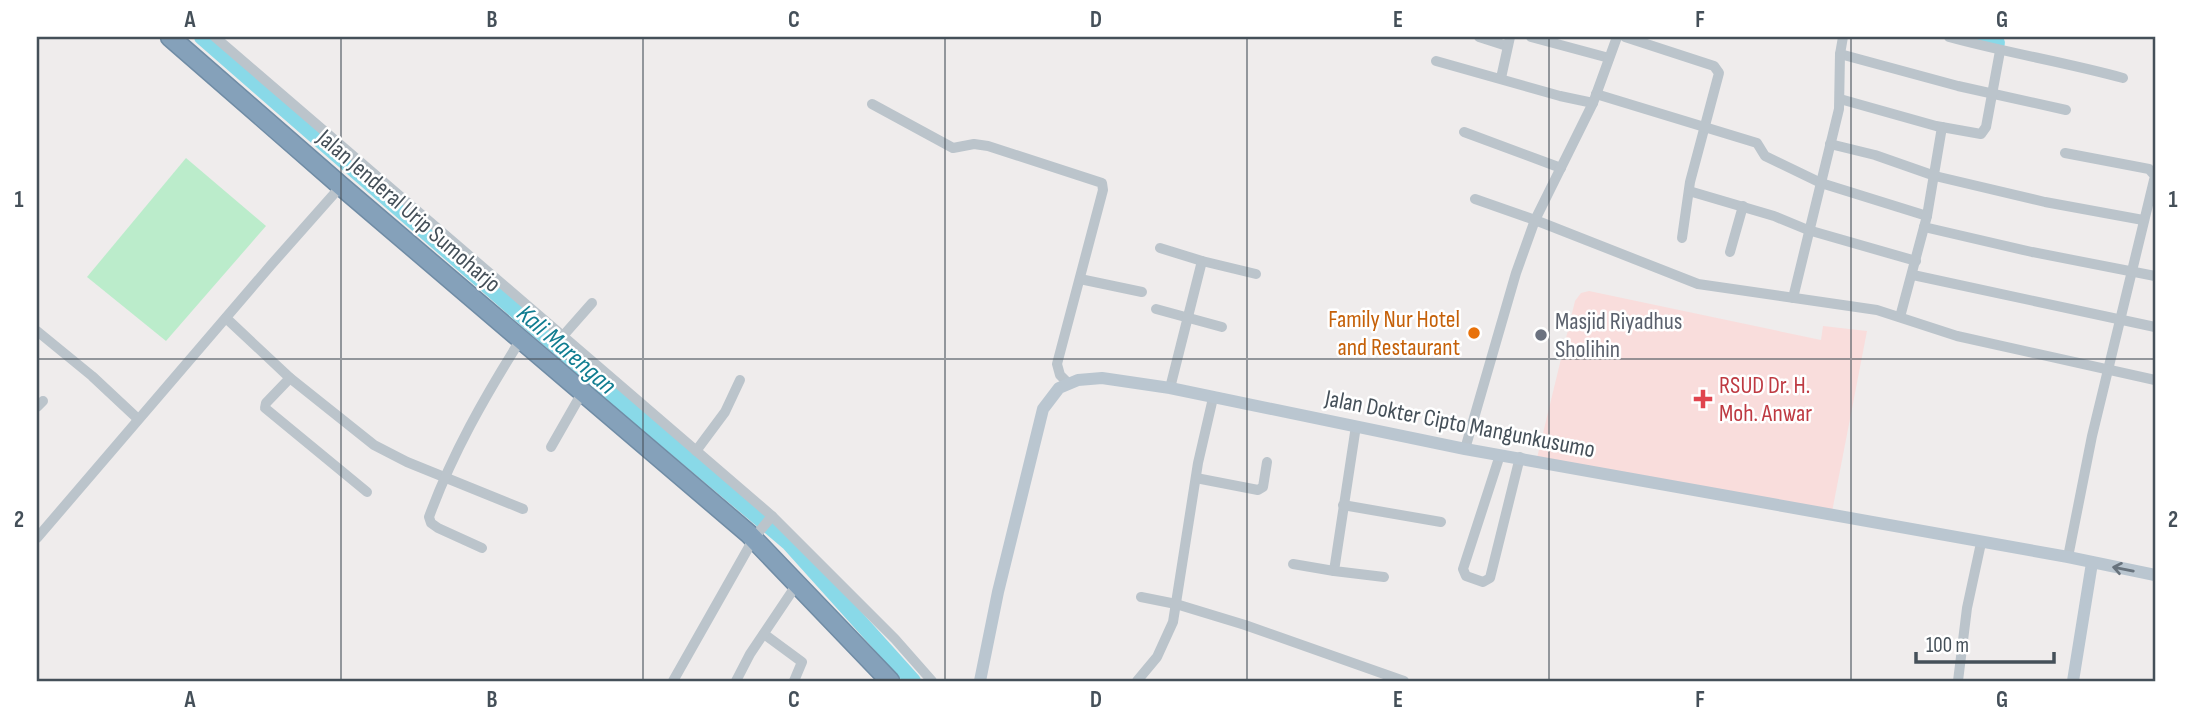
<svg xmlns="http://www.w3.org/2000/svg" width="2192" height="718" viewBox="0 0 2192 718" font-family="'Sofia Sans Condensed',sans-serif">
<rect width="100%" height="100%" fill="#efecec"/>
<path fill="#f9dddc" d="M1589,291L1821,340L1823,326L1867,331L1832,512L1537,458L1575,301L1581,293Z"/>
<path fill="#bbeccb" d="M186,158L266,226L166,341L87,277Z"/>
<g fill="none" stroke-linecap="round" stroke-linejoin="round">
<g stroke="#89d9e8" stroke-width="16">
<path d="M202,37L613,395L788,542L913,681"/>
<path d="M1977,37L1997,43"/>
</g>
<defs>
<path id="highway" d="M170,37L341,186L749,534L890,681"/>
</defs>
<use href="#highway" stroke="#708ca5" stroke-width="21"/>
<g stroke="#bbc4cb" stroke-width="10">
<path d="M215,37L772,516L895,639L932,681"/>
<path d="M1479,37L1507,46"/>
<path d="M1531,37L1609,58"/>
<path d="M1625,37L1714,66L1719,73L1690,182L1682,238"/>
<path d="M1949,37C2007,53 2065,62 2123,78"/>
<path d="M1840,54L1958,86L2066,110"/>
<path d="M1436,61L1560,96L1593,103"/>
<path d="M1501,78L1510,37"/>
<path d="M1596,94L1757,143L1765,156L1821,183L1927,216"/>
<path d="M1840,99L1936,126L1981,134L1986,127L2000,51"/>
<path d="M872,104L953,148L974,144L988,146L1102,183L1103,190L1057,364L1060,375L1068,383"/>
<path d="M1464,132L1561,168"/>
<path d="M1830,144L1875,155L1935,176L2045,202L2143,220"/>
<path d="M2065,153L2149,169L2155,176L2092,436L2068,557"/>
<path d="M1689,191L1774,216L1808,230L1916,261"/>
<path d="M1475,199L1535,220L1698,284L1877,310L1957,336L2155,380"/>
<path d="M1924,227L2032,252L2155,276"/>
<path d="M1160,248L1202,261"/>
<path d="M1730,252L1743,206"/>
<path d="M1913,275L2155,327"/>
<path d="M1080,279L1142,292"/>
<path d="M1793,298L1839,109L1840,54L1843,37"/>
<path d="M1156,309L1222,327"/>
<path d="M1900,317L1927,216L1942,127"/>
<path d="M226,318L290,378L374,445L407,462L523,509"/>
<path d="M37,331L92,376L138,419"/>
<path d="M562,337L592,303"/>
<path d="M290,378L266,403L265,408L367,492"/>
<path d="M1170,388L1202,261L1256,274"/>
<path d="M37,407L43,401"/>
<path d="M1356,426L1334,571L1384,577"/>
<path d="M551,447L583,391"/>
<path d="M1465,449L1516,273L1535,220L1593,103L1617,37"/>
<path d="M696,451L725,412L740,380"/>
<path d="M1500,455L1463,569L1466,576L1483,582L1490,578L1520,457"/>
<path d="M1196,478L1258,490L1263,487L1267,462"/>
<path d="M1343,505L1441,522"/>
<path d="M37,538L271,265L341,186"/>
<path d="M482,548L438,528L431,523L429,517C452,454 485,396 521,339"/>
<path d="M1293,564L1334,571"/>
<path d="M1141,597L1176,604L1245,625L1404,681"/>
<path d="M764,634L802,662L794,681"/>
<path d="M673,681L754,538L772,516"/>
<path d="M736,681L750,654L797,584"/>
<path d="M1137,681L1157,657L1173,622L1198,463L1213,398"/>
<path d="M1958,681L1967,608L1981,543"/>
</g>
<g stroke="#bac6d0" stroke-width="12">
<path d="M980,681L998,592L1043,409L1059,388L1078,380L1102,378L1170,388L1465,449L2068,557L2155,575"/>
<path d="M2073,681L2092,563"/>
</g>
<use href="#highway" stroke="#85a1ba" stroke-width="18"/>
</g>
<defs><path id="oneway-shaft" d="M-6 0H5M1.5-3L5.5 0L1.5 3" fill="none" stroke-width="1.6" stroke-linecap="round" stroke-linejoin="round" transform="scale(1.75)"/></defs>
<use stroke="#68737d" href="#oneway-shaft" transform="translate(2123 569) rotate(-169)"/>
<path fill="none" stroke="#455059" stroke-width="2" stroke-opacity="0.55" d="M341,37V681M643,37V681M945,37V681M1247,37V681M1549,37V681M1851,37V681M37,359H2155"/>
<circle fill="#e8710a" stroke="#fff" stroke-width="2.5" cx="1474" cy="333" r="7"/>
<circle fill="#6b7280" stroke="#fff" stroke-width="2.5" cx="1541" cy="335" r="7"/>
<path fill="#e0444e" stroke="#fff" stroke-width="2.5" d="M1699.5 388.5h7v7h7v7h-7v7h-7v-7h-7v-7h7z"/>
<g text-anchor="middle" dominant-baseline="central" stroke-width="5" stroke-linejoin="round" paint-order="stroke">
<g font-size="24" fill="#455059" stroke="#fff">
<text transform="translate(409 211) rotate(41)">Jalan Jenderal Urip Sumoharjo</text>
<text transform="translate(1460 424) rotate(11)">Jalan Dokter Cipto Mangunkusumo</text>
</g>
<g font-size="24" fill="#c56008" stroke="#fff" text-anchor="end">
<text x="1460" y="319">Family Nur Hotel<tspan x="1460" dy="28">and Restaurant</tspan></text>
</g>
<g font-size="24" fill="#5b616d" stroke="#fff" text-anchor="start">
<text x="1555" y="321">Masjid Riyadhus<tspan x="1555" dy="28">Sholihin</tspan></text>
</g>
<g font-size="24" fill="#be3a42" stroke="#fff" text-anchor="start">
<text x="1719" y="385">RSUD Dr. H.<tspan x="1719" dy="28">Moh. Anwar</tspan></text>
</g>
<g font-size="26" font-style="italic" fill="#117d91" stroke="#fff">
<text transform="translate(566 350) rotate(41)">Kali Marengan</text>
</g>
</g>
<rect width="2192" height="718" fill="none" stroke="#ffffff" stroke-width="77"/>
<path d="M1916 652v10h138v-10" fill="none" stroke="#455059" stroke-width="3.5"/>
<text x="1926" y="652" font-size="21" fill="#455059" stroke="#ffffff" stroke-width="5" paint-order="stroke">100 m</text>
<rect x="38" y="38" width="2116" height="642" fill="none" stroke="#455059" stroke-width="2.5"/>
<g font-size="23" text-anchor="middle" font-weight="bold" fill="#455059">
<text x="190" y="27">A</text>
<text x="492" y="27">B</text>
<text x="794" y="27">C</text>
<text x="1096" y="27">D</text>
<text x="1398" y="27">E</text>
<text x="1700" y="27">F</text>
<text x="2002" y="27">G</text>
<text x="19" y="207">1</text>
<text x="2173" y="207">1</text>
<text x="19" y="527">2</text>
<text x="2173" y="527">2</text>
<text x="190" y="707">A</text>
<text x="492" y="707">B</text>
<text x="794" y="707">C</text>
<text x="1096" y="707">D</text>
<text x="1398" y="707">E</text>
<text x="1700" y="707">F</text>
<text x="2002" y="707">G</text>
</g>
</svg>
